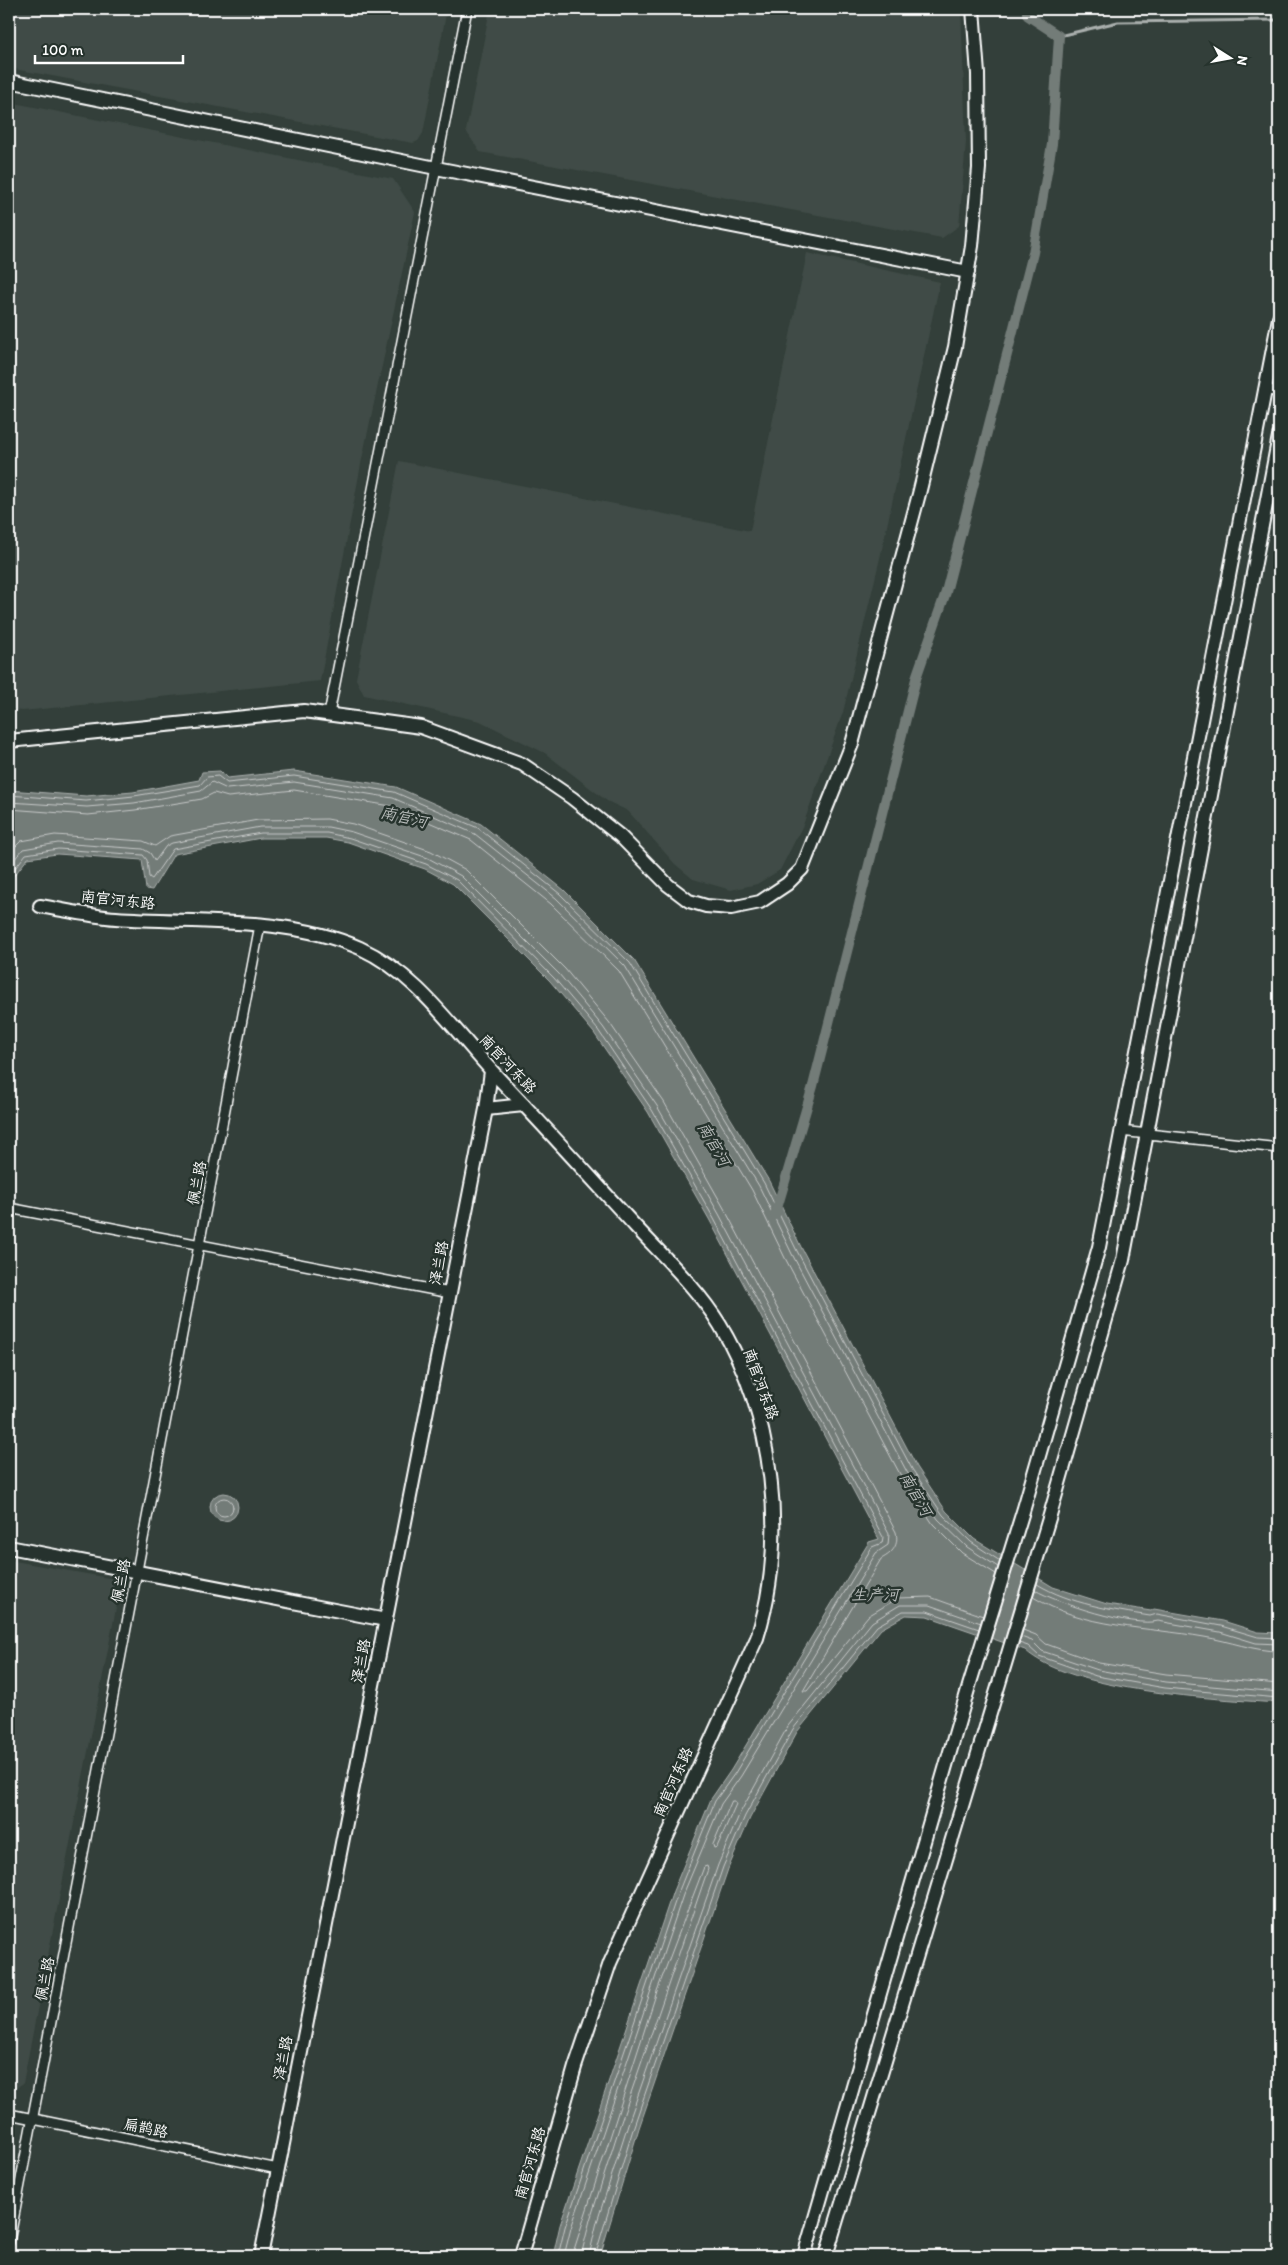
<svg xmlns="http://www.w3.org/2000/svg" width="1288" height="2265" viewBox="0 0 1288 2265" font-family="Itim,'LXGW WenKai TC',sans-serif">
<rect width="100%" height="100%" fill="#333f3a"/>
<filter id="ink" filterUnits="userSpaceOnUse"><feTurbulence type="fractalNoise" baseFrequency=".02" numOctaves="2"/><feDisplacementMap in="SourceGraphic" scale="10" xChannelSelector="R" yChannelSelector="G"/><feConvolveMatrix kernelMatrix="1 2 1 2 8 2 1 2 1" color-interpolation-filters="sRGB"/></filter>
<g filter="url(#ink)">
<g fill="#404c47">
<path d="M9,9H447L423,133L418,141L413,143L9,68Z"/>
<path d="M490,9H961L966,142L959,226L942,238L480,152L466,131Z"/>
<path d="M9,102L393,179L415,212L362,459L320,681L22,711L9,709Z"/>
<path d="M807,253L940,282L880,558L843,712L803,825L780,870L757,884L731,890L693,879L675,864L628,811L607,801L545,753L480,721L364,695L356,679L399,461L750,531Z"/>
<path d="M9,1560L114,1579L113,1587L119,1593L23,2083L11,2092L9,2091Z"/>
</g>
<g fill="#737b78" stroke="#abb0ae">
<path d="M220,771L227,778L294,771L396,787L481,824L564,890L634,960L769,1181L802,1249L917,1467L946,1511L974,1539L1053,1587L1107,1604L1151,1611L1154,1609L1223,1621L1258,1632L1279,1633V1703C1217,1699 1071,1692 1025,1650L927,1616L906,1615L881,1629L797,1732L750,1818L728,1869L639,2128L600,2256H553L560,2225L673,1891L711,1799L731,1770L869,1542L879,1539L709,1219L648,1112L594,1033L550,981L453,884L425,869L348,842L326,838H261L174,854L152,890L146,889L142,860L57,854L28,858L9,882V790L86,796L133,792L199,780L202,772Z"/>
<circle cx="224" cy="1507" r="14"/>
</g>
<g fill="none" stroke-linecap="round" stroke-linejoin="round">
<g stroke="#c7cac9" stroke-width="1">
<path d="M9,795L86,801L134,796L200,785L207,777L218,776L227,783L294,776L394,792L478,828L560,894L630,963L764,1183L797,1251L912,1469L943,1515L971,1542L1000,1561"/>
<path d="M9,802L87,807L134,803L201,791L212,782L227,789L294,782L393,798L475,834L556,898L625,966L759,1186L792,1254L907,1472L938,1519L967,1547L998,1567"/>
<path d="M9,809L88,815L135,810L202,799L214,793L228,797L294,790L391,806L471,840L551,904L619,971L752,1190L785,1258L901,1476L933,1524L962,1553L996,1574"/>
<path d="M9,853L21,841L55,835L143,841L155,846L170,836L258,820L327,819L353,824L431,851L466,870L565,969L609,1022L664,1102L725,1210L896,1532C899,1545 893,1553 881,1559L803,1691H807L868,1616L898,1598L930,1597L983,1616"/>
<path d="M9,866L23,849L58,843L143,849L150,853L155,861L166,846L172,843L260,827H328L352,832L428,858L461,876L559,974L603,1027L657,1106L719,1214L889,1534L888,1545L876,1553L741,1776L721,1804L683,1895L571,2228L564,2256"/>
<path d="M9,876L26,854L58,849L143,855L147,860L149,877L152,879L173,849L261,833H327L350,838L426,864L457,880L554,978L598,1030L652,1110L713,1217L883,1537L882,1543L872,1547L735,1773L715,1801L678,1893L565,2227L558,2256"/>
<circle cx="224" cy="1507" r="9"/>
<path d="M1037,1584C1070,1604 1112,1610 1150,1616L1157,1614L1221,1626L1258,1637L1279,1638"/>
<path d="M1035,1590C1057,1603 1134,1628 1158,1621L1220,1632L1256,1643L1279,1644"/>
<path d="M1033,1597C1083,1628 1148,1627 1204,1637C1230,1641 1253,1651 1279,1651"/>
<path d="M1023,1630L1036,1635L1046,1644L1099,1663L1166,1674L1279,1684"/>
<path d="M1021,1637L1032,1641L1042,1651L1098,1670L1166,1682L1279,1692"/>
<path d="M1019,1643L1028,1646L1039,1656L1096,1676L1165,1688L1279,1698"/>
<path d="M732,1801H735L736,1804L717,1847L714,1848L713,1845Z"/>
<path d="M572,2256L657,1991L704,1867L707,1866L708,1869L621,2122L590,2220L581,2256"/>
<path d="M589,2256L597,2222L628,2124L718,1865L740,1813L788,1726L872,1622L900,1605H929L981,1623"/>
<path d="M595,2256L634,2126L723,1867L745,1816L793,1729L877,1626L903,1611H927L979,1629"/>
</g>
<path stroke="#abb0ae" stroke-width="3" d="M1059,36L1118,22L1279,20"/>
<path stroke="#737b78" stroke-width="10" d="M775,1215L813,1086L917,675L946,592L1033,253L1052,144L1059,36L1027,15V9"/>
<defs>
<g id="street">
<path d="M1264,389L1279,392"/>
<path d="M329,714L467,9"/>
<path d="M1120,1131L1279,1148"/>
<path d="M9,1208L450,1293"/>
<path d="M9,2114L278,2169"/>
<path d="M9,2242L260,925"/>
</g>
<g id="secondary">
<path d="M9,81L436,168L968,272"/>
<path d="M9,741L304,711L421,727L522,764L572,798L620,836L668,885L689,901L706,906L731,908L760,902L787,884L802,869L852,744L919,494L955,347L972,246L979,168L978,74L973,9"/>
<path d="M40,906C65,910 90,916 116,918C196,924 284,915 360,948C421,976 458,1037 504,1084C549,1131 592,1179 636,1227C665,1258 698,1289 720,1325C774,1415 788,1539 757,1638L610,1963L575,2067L521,2256"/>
<path d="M486,1109L524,1105"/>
<path d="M9,1547L386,1620"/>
<path d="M261,2256L486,1109L491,1071"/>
<path d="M804,2256L969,1686L1024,1508L1099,1247L1279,318"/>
<path d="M826,2256L1050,1515L1123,1260L1279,436"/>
</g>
</defs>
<use href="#street" stroke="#fff" stroke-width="12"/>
<use href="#secondary" stroke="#fff" stroke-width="16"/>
<use href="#street" stroke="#26332d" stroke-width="9"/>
<use href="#secondary" stroke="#26332d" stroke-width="12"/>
</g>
</g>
<g text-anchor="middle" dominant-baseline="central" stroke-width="5" stroke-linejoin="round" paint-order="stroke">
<g font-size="15" fill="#fff" stroke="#26332d">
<text transform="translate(118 900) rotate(6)">南官河东路</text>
<text transform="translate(508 1064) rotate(47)">南官河东路</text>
<text transform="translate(197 1183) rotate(-79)">佩兰路</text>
<text transform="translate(439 1263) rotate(-79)">泽兰路</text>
<text transform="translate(761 1384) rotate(70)">南官河东路</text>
<text transform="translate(121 1581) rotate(-79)">佩兰路</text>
<text transform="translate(361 1661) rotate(-79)">泽兰路</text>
<text transform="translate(673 1782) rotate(-66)">南官河东路</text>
<text transform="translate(45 1979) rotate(-79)">佩兰路</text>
<text transform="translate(283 2058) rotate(-79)">泽兰路</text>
<text transform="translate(146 2128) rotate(12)">扁鹊路</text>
<text transform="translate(530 2163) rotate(-74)">南官河东路</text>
</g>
<g font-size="16" font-style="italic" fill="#b9bdbc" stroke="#26332d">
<text transform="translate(404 817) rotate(13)">南官河</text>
<text transform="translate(714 1144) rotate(60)">南官河</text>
<text transform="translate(916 1494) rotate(60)">南官河</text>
<text x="875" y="1594">生产河</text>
</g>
</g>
<rect width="1288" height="2265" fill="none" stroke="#26332d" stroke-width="30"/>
<rect x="15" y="15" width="1258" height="2235" fill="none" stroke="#fff" stroke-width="2" filter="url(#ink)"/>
<g transform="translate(1230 58) rotate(101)" stroke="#26332d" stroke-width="4" paint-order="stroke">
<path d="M0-4L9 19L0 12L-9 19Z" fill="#ffffff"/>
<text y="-8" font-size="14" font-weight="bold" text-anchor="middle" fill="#ffffff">N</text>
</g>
<path d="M35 55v8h148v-8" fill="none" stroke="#ffffff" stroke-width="2.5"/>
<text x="42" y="55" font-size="15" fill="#ffffff" stroke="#26332d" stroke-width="4" paint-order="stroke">100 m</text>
</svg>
